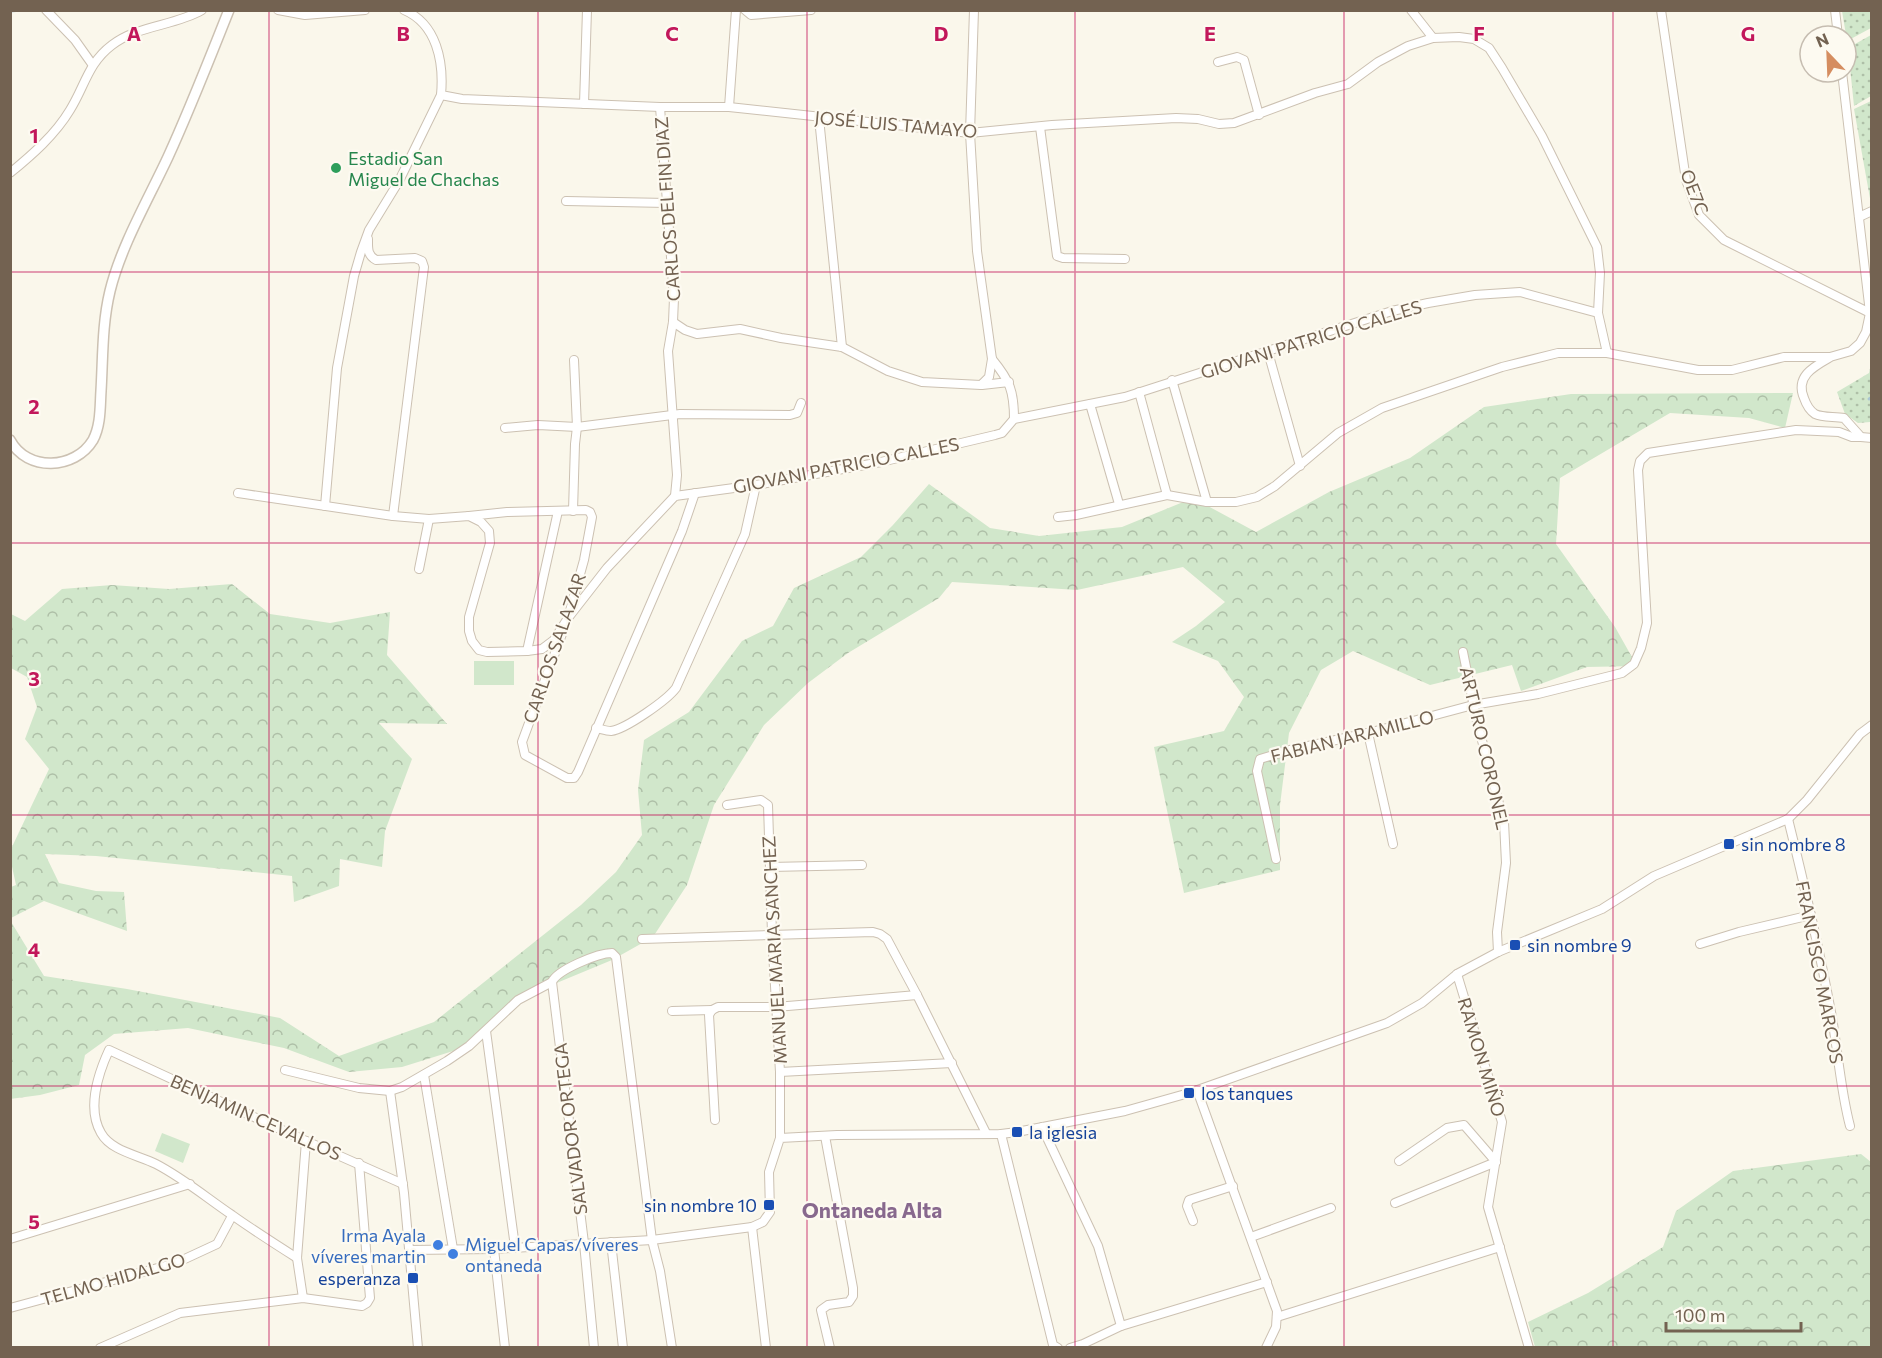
<svg xmlns="http://www.w3.org/2000/svg" width="1882" height="1358" viewBox="0 0 1882 1358" font-family="Commissioner,sans-serif">
<defs>
<pattern id="grass-dots" width="8" height="8" patternUnits="userSpaceOnUse" patternTransform="scale(1.5)"><rect width="8" height="8" fill="#d1e7cb"/><path d="M2 2h.1M6 6h.1" fill="none" stroke="#aebfa7" stroke-width="1.8" stroke-linecap="round"/></pattern>
<pattern id="forest-crowns" width="20" height="18" patternUnits="userSpaceOnUse" patternTransform="scale(1.5)"><rect width="20" height="18" fill="#d1e7cb"/><path d="M2 6a3 3 0 1 1 6 0M12 15a3 3 0 1 1 6 0" fill="none" stroke="#aebfa7"/></pattern>
</defs>
<rect width="100%" height="100%" fill="#faf7eb"/>
<g fill="url(#grass-dots)">
<path d="M1842,11H1871V28L1847,41Z"/>
<path d="M1871,35V96L1854,106L1848,48Z"/>
<path d="M1871,101L1872,203L1871,204L1854,109Z"/>
<path d="M1871,364L1872,419L1870,422L1858,423L1845,414L1837,392L1869,373Z"/>
</g>
<g fill="url(#forest-crowns)">
<path d="M1793,393L1785,428L1749,418L1670,413L1560,478L1556,544L1615,627L1637,666L1587,667L1521,691L1512,665L1430,685L1353,651L1321,670L1289,733L1280,805V870L1184,893L1154,747L1224,731L1244,697L1218,661L1172,642L1196,626L1225,602L1183,567L1077,590L952,582L939,598L848,653L808,683L764,725L714,805L687,885L653,937L612,960L518,999L466,1047L402,1067L349,1072L284,1048L188,1028L114,1034L85,1055L79,1085L40,1095L10,1099V920L44,976L127,989L280,1018L339,1056L434,1022L581,905L616,872L642,835L638,790L644,740L689,712L742,641L773,626L794,588L861,557L893,525L929,484L990,528L1039,536L1122,527L1193,498L1256,532L1329,492L1410,458L1484,407L1571,394Z"/>
<path d="M232,584L270,614L330,623L390,612L387,655L447,724L379,723L412,759L385,831L382,867L340,859L339,886L294,902L292,876L96,856L45,854L59,883L96,891L124,892L127,931L44,901L11,918V887L16,885L11,862V849L49,769L25,739L37,707L27,677L11,668V614L25,621L62,589L112,585L169,589Z"/>
<path d="M1861,1154L1871,1162V1347H1535L1528,1322L1588,1293L1663,1247L1676,1211L1733,1171Z"/>
</g>
<g fill="#d1e7cb">
<rect x="474" y="661" width="40" height="24"/>
<path d="M162,1133L190,1144L183,1163L155,1151Z"/>
</g>
<g fill="none" stroke-linecap="round" stroke-linejoin="round">
<g stroke="#a9c5d3" stroke-width="3">
<path d="M10,11L22,10"/>
<path d="M1869,399L1872,397"/>
</g>
<defs>
<g id="minor">
<path d="M46,10L75,40L92,64"/>
<path d="M278,10L305,15L365,10"/>
<path d="M404,10C437,24 444,62 441,95L462,99L660,107H729L970,133L1052,125L1176,118L1198,119L1219,124L1234,123L1315,93L1348,84L1378,62L1408,46L1433,38"/>
<path d="M745,10L751,15L811,10"/>
<path d="M974,10L970,133L977,251L992,359C1010,381 1014,391 1014,419"/>
<path d="M1411,10L1433,38L1459,37L1474,39L1489,48L1502,68L1542,136L1597,247L1600,273L1598,313"/>
<path d="M1661,10L1686,180L1699,215L1724,240L1870,313"/>
<path d="M1835,10L1838,36"/>
<path d="M1218,62L1237,57L1244,60L1259,115"/>
<path d="M584,104L587,10"/>
<path d="M660,107L674,298L673,322L668,351L677,475L675,496"/>
<path d="M729,107L736,10"/>
<path d="M819,118L842,347"/>
<path d="M1040,127L1057,256L1063,258L1125,259"/>
<path d="M10,173C32,155 55,135 70,110C85,86 88,63 112,45C138,25 175,26 202,10"/>
<path d="M566,201L667,203"/>
<path d="M1859,217L1872,211"/>
<path d="M368,239C368,248 367,255 376,260L415,258L422,261L424,267L393,516"/>
<path d="M673,322L685,330L697,334L740,329L781,338L842,347L888,371L922,382L981,385L989,377L992,359"/>
<path d="M1268,352L1300,466"/>
<path d="M1829,358C1813,367 1795,377 1804,398C1806,404 1809,410 1815,414C1823,418 1835,416 1844,418L1861,437L1872,438"/>
<path d="M1172,380L1207,502"/>
<path d="M982,385L1009,382"/>
<path d="M1139,392L1167,495"/>
<path d="M1090,404L1119,504"/>
<path d="M505,428L538,425L577,427L680,414L790,415L797,413L801,403"/>
<path d="M238,493L393,516L429,519L469,516L481,522L489,531L490,543L469,617V631L472,641L479,650L487,652L527,651L542,649L554,640L568,618L607,568L675,496L756,485L881,462L995,435L1002,433L1014,419L1125,397L1392,311L1428,303L1475,295L1520,292L1598,313L1607,353"/>
<path d="M325,506L337,368L354,276L361,252L369,230L399,181L441,95"/>
<path d="M573,511L575,444L577,427L574,360"/>
<path d="M469,516L507,512L586,510L590,512L592,517L584,560L569,614"/>
<path d="M1058,517L1076,515L1167,495L1207,502H1236L1257,497L1275,486L1338,433L1382,408L1502,367L1558,353H1607L1698,370H1732L1784,357H1830L1851,351L1860,343L1866,332L1870,313L1842,72"/>
<path d="M419,569L429,519"/>
<path d="M562,634L522,742L525,755L567,778H574L578,772L682,531L695,493"/>
<path d="M527,651L558,511"/>
<path d="M1463,652L1477,722L1504,822L1506,863L1497,932L1498,952"/>
<path d="M596,728C601,729 606,731 611,731C626,729 667,700 676,688L745,534L756,485"/>
<path d="M1368,733L1393,844"/>
<path d="M727,805L761,800L768,805L772,934L780,1072V1138"/>
<path d="M1788,819C1804,883 1819,948 1831,1012C1838,1050 1840,1088 1850,1126"/>
<path d="M1276,859L1257,771L1260,759L1290,750L1368,733L1473,705L1538,694L1622,673L1634,664L1641,648L1647,623L1638,470L1640,461L1648,453L1796,430L1839,432L1852,437H1861"/>
<path d="M770,867L862,865"/>
<path d="M642,939L873,932L880,934L887,939L917,995L986,1133"/>
<path d="M1700,944L1739,932L1811,915"/>
<path d="M1457,974L1502,1122L1488,1207L1529,1348"/>
<path d="M552,982L584,1243L594,1348"/>
<path d="M672,1011L712,1010"/>
<path d="M486,1031L515,1247"/>
<path d="M285,1070L359,1088L390,1091L402,1087L447,1061L469,1046L518,1000L552,982C557,970 598,953 612,953L616,957L652,1240L660,1271L672,1348"/>
<path d="M780,1072L952,1063"/>
<path d="M424,1075L453,1249"/>
<path d="M1197,1090L1277,1311L1276,1327L1266,1348"/>
<path d="M390,1091L404,1193L418,1348"/>
<path d="M715,1120L709,1015L712,1010L718,1007H776L917,995"/>
<path d="M1042,1127L1098,1246L1121,1326"/>
<path d="M1001,1134L1053,1345L1058,1348"/>
<path d="M825,1136L853,1288V1296L849,1302L828,1305L821,1310L830,1348"/>
<path d="M1395,1203L1496,1162L1464,1125L1447,1128L1399,1161"/>
<path d="M1193,1221L1187,1206L1189,1200L1233,1186"/>
<path d="M752,1227L766,1348"/>
<path d="M1251,1237L1331,1208"/>
<path d="M10,1239L190,1184"/>
<path d="M611,1242L623,1348"/>
<path d="M494,1249L505,1348"/>
<path d="M410,1250L494,1249L652,1240L752,1227L763,1222L770,1212L769,1172L780,1138L837,1135L1001,1134L1017,1132L1125,1111L1189,1093L1387,1023L1422,1003L1457,974L1498,952L1602,909L1654,876L1788,819L1807,800L1860,734L1872,725"/>
<path d="M297,1258C275,1244 253,1230 232,1215C207,1198 183,1178 156,1164C138,1155 111,1151 101,1133C87,1109 98,1074 109,1050L306,1141L403,1184"/>
<path d="M303,1298L297,1258L306,1141"/>
<path d="M10,1308L176,1263L217,1244L232,1216"/>
<path d="M1277,1317L1500,1247"/>
<path d="M100,1348L180,1313L303,1298L362,1306L367,1303L370,1298L359,1163"/>
<path d="M1070,1348L1083,1344L1121,1326L1267,1282"/>
</g>
<path id="tertiary" d="M10,440C27,472 75,470 93,440C101,425 100,406 101,391C103,357 102,324 110,291C121,246 148,200 168,157C190,109 209,60 229,10"/>
</defs>
<use href="#minor" stroke="#ccc1b2" stroke-width="10"/>
<use href="#tertiary" stroke="#ccc1b2" stroke-width="12"/>
<use href="#minor" stroke="#fff" stroke-width="8"/>
<use href="#tertiary" stroke="#fff" stroke-width="9"/>
</g>
<path fill="none" stroke="#c2185b" stroke-width="1.5" stroke-opacity="0.55" d="M269,10V1348M538,10V1348M807,10V1348M1075,10V1348M1344,10V1348M1613,10V1348M10,272H1872M10,543H1872M10,815H1872M10,1086H1872"/>
<circle fill="#2e9e5b" stroke="#fdfaf1" stroke-width="2" cx="336" cy="168" r="6"/>
<g fill="#1a4fb4" stroke="#fdfaf1" stroke-width="2">
<rect x="1723" y="838" width="12" height="12" rx="3"/>
<rect x="1509" y="939" width="12" height="12" rx="3"/>
<rect x="1183" y="1087" width="12" height="12" rx="3"/>
<rect x="1011" y="1126" width="12" height="12" rx="3"/>
<rect x="763" y="1199" width="12" height="12" rx="3"/>
<rect x="407" y="1272" width="12" height="12" rx="3"/>
</g>
<g fill="#3f7fe0" stroke="#fdfaf1" stroke-width="2">
<circle cx="438" cy="1245" r="6"/>
<circle cx="453" cy="1254" r="6"/>
</g>
<g text-anchor="middle" dominant-baseline="central" stroke-width="4.5" stroke-linejoin="round" paint-order="stroke">
<g font-size="18" fill="#736251" stroke="#fdfaf1">
<text transform="translate(896 124) rotate(5)">JOSÉ LUIS TAMAYO</text>
<text transform="translate(1695 192) rotate(69)">OE7C</text>
<text transform="translate(667 209) rotate(-94)">CARLOS DELFIN DIAZ</text>
<text transform="translate(1311 339) rotate(-17)">GIOVANI PATRICIO CALLES</text>
<text transform="translate(846 465) rotate(-11)">GIOVANI PATRICIO CALLES</text>
<text transform="translate(554 648) rotate(-71)">CARLOS SALAZAR</text>
<text transform="translate(1352 736) rotate(-14)">FABIAN JARAMILLO</text>
<text transform="translate(1485 748) rotate(77)">ARTURO CORONEL</text>
<text transform="translate(774 950) rotate(-93)">MANUEL MARIA SANCHEZ</text>
<text transform="translate(1820 972) rotate(79)">FRANCISCO MARCOS</text>
<text transform="translate(1482 1057) rotate(73)">RAMON MIÑO</text>
<text transform="translate(256 1117) rotate(24)">BENJAMIN CEVALLOS</text>
<text transform="translate(570 1129) rotate(-97)">SALVADOR ORTEGA</text>
<text transform="translate(113 1279) rotate(-16)">TELMO HIDALGO</text>
</g>
<g font-size="18" fill="#27864d" stroke="#fdfaf1" text-anchor="start">
<text x="348" y="158">Estadio San<tspan x="348" dy="21">Miguel de Chachas</tspan></text>
</g>
<g font-size="18" fill="#164399" stroke="#fdfaf1" text-anchor="start">
<text x="1741" y="844">sin nombre 8</text>
<text x="1527" y="945">sin nombre 9</text>
<text x="1201" y="1093">los tanques</text>
<text x="1029" y="1132">la iglesia</text>
<text x="757" y="1205" text-anchor="end">sin nombre 10</text>
<text x="401" y="1278" text-anchor="end">esperanza</text>
</g>
<g font-size="18" fill="#366cbe" stroke="#fdfaf1" text-anchor="end">
<text x="426" y="1235">Irma Ayala<tspan x="426" dy="21">víveres martin</tspan></text>
<text x="465" y="1244" text-anchor="start">Miguel Capas/víveres<tspan x="465" dy="21">ontaneda</tspan></text>
</g>
<g font-size="21" font-weight="bold" fill="#88698e" stroke="#fdfaf1">
<text x="872" y="1209">Ontaneda Alta</text>
</g>
</g>
<g font-size="20" text-anchor="middle" font-weight="bold" fill="#c2185b" stroke="#fdfaf1" stroke-width="4.5" stroke-linejoin="round" paint-order="stroke">
<text x="134" y="41">A</text>
<text x="403" y="41">B</text>
<text x="672" y="41">C</text>
<text x="941" y="41">D</text>
<text x="1210" y="41">E</text>
<text x="1479" y="41">F</text>
<text x="1748" y="41">G</text>
<text x="34" y="143">1</text>
<text x="34" y="414">2</text>
<text x="34" y="686">3</text>
<text x="34" y="957">4</text>
<text x="34" y="1229">5</text>
</g>
<rect width="1882" height="1358" fill="none" stroke="#736251" stroke-width="24"/>
<g transform="translate(1828 54) rotate(337)"><circle r="28" fill="#fdfaf1" stroke="#c6bdb1" stroke-width="1.5"/>
<path d="M0-4.5L10 22L0 15L-10 22Z" fill="#d58d60"/>
<text y="-9" font-size="16" font-weight="bold" text-anchor="middle" fill="#736251">N</text>
</g>
<path d="M1666 1322v9h135v-9" fill="none" stroke="#736251" stroke-width="3"/>
<text x="1675" y="1322" font-size="18" fill="#736251" stroke="#fdfaf1" stroke-width="4.5" paint-order="stroke">100 m</text>
</svg>
